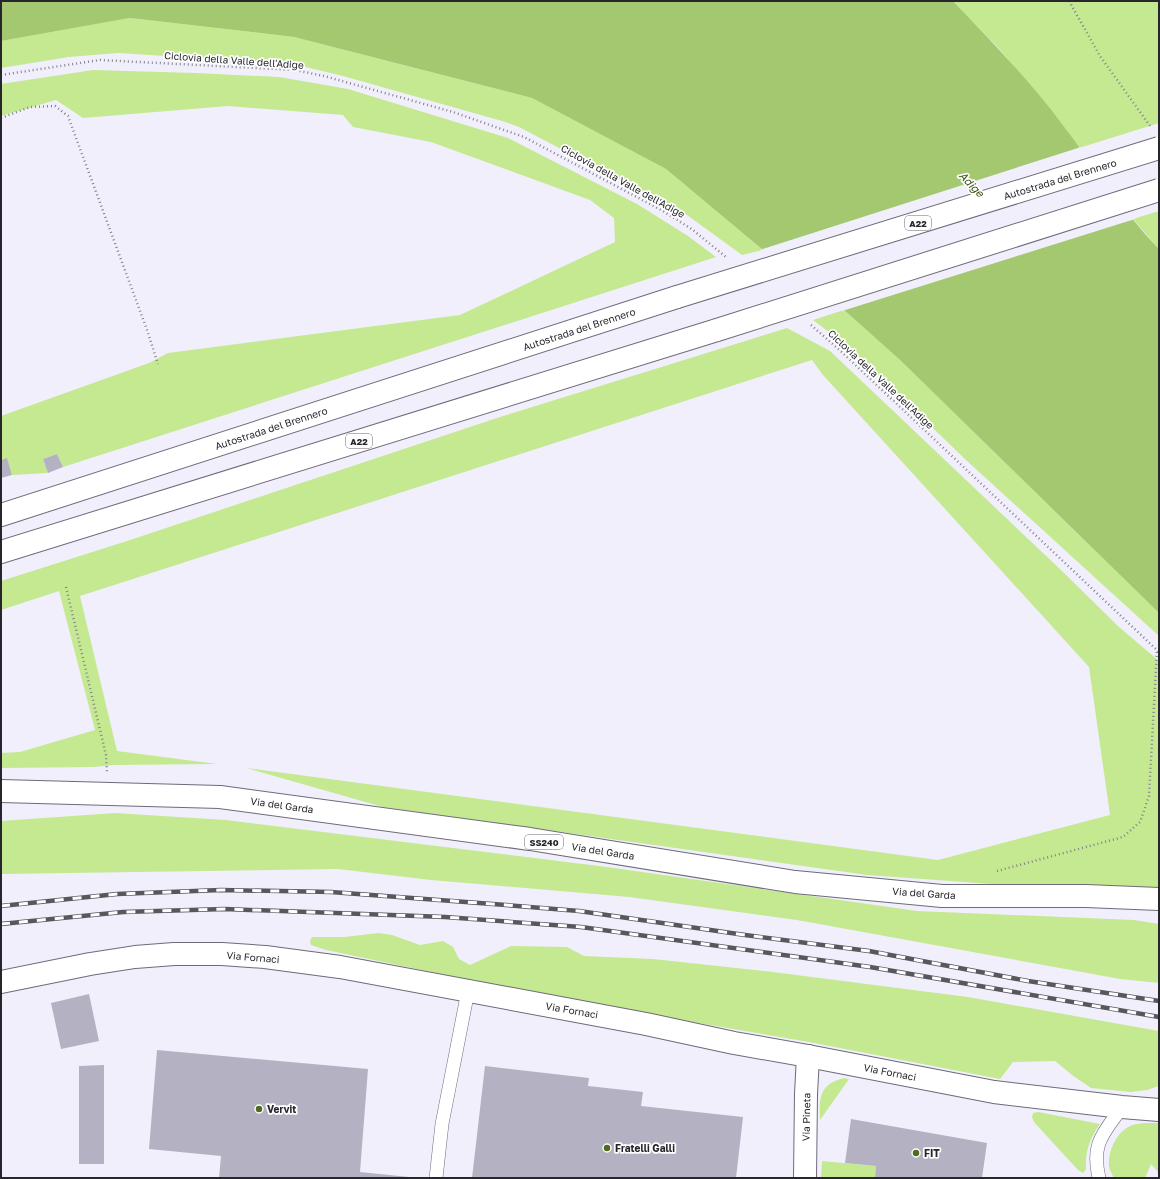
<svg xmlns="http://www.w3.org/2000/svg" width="1160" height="1179" viewBox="0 0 1160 1179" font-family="'Golos Text',sans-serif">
<rect width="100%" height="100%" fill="#f1effc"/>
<g fill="#c4e991">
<path d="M953,1H1159V123L1079,148L1062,124L1001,51Z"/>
<path d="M130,18L294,37L532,98L666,169L763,250L742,255L687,215L519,127L502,121L343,76L293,64L118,53L69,57L1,68V41Z"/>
<path d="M93,70L196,73L279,77L348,89L508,138L637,204L688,236L716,257L63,467L57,454L43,459L48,473L12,475L7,459L1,460V416L149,363L168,353L460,315L615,242L614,218L590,200L431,142L353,127L343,115L228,106L83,118L56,100L1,116V84Z"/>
<path d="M1159,211V249L1133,219Z"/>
<path d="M844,310L900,360L1159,613V636L966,460L851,349L813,320Z"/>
<path d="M787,328L830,351L1062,571L1119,627L1159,661V891L992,884L867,875L383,807L246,768L938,860L1110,815L1089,667L823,375L812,360L80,596L117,751L217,764L114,765L94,767L1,768V753L20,752L95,730L59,591L1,610V581L127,541L500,417Z"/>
<path d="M115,813L226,820L607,867L917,911L1134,920L1159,924V983L1120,979L797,920L629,897L431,880L338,869L1,874V821Z"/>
<path d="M379,933L392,935L420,945L443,941L453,947L459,959L470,965L511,946L567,947L584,956L653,959L773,972L968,997L1159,1031V1086L1147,1090L1131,1092L1091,1088L1072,1075L1055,1061L1013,1062L1000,1079L809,1042L628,1011L517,990L326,950L311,945L310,941L312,937H344Z"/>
<path d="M844,1078L849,1079L820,1120C819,1098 819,1084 844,1078Z"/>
<path d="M1038,1112L1100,1124C1090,1138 1085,1151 1086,1169L1083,1173L1078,1170L1034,1122L1032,1117L1033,1113Z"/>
<path d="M1159,1123V1173L1151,1164L1145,1178H1114C1112,1174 1109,1170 1109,1166C1108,1151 1116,1133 1130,1126C1139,1122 1150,1123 1159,1123Z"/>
<path d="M822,1161L876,1166L875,1178H821Z"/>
</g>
<path fill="#a4c870" d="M1,1H953C991,41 1029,80 1062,124C1094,166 1122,211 1159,249V613L900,360L844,310L763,250L666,169L532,98L294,37L130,18L1,41Z"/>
<path fill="#f1effc" d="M1081,147L1135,219L842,311L760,250Z"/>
<g fill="#b4b2c2">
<path d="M57,454L63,467L48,473L43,459Z"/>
<path d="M7,458L12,475L1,478V460Z"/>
<path d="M89,994L99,1041L61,1049L51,1003Z"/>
<path d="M157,1050L368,1069L360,1172L409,1177V1178H219L221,1156L149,1149Z"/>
<path d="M104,1065V1164H79V1066Z"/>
<path d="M485,1066L589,1078L588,1086L643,1092L641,1106L743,1117L736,1178H472Z"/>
<path d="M851,1119L987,1143L982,1178H875L876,1166L845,1163Z"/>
</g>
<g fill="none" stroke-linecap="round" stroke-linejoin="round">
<defs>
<g id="service">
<path d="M436,1178L442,1124L468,991"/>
<path d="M1099,1178C1091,1143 1103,1134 1122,1107"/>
</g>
<g id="minor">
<path d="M1,982L90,964L135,957L174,954H222L265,957L340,967L646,1024L734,1043L808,1056L994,1092L1122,1107L1159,1110"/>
<path d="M805,1178L806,1094L808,1056"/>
</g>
<path id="primary" d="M1,791L220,797L530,839L795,882L942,896H1086L1159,899"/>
<g id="motorway">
<path d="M1,515L677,297"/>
<path d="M1,552L717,330"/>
</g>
</defs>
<use href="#service" stroke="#6d6b79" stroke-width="14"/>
<use href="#minor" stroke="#6d6b79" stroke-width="24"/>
<use href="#primary" stroke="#6d6b79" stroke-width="24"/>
<use href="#motorway" stroke="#6d6b79" stroke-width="24"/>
<g stroke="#84828c" stroke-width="2.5" stroke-dasharray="1 3" stroke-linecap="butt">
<path d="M1069,1L1100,56L1150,126"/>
<path d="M1,75L100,60L295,70L324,76L453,112L524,137L663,211L693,230L726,257"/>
<path d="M1,118L30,107L55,106L68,116L147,330L158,364"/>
<path d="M811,325L844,354L1159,652"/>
<path d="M66,587L106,755L107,772"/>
<path d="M997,871L1123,837L1140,822L1149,796L1157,650"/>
</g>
<use href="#service" stroke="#fff" stroke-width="13"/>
<use href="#minor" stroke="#fff" stroke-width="22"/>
<use href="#primary" stroke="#fff" stroke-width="22"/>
<use href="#motorway" stroke="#fff" stroke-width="22"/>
<defs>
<g id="rail">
<path d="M1,906L117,894L221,890L331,892L506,905L579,911L745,935L869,951L1028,981L1159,1001"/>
<path d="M1,924L123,912L225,909L445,917L581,927L870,967L1159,1017"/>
</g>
</defs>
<use href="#rail" stroke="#58575e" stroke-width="4.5"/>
<use href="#rail" stroke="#fefefe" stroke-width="3" stroke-dasharray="9" stroke-linecap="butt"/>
<defs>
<g id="motorway-bridge">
<path d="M677,297L1159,148"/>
<path d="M717,330L1159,190"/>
</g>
</defs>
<use href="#motorway-bridge" stroke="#6d6b79" stroke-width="24" stroke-linecap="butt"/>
<use href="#motorway-bridge" stroke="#fff" stroke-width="22"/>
</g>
<g fill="#4f6b1f" stroke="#fefefe" stroke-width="1.5">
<circle cx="259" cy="1109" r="4"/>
<circle cx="607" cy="1148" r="4"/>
<circle cx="916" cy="1153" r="4"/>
</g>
<g text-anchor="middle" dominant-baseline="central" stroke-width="3.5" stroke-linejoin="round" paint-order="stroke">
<g fill="#fefefe" stroke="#68676b" stroke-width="1">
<rect x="905" y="216" width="26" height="14" rx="3"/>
<rect x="346" y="434" width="26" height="14" rx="3"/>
<rect x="525" y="835" width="38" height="14" rx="3"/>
</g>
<g font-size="9" font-weight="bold" fill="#27262c">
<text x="918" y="223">A22</text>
<text x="359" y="441">A22</text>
<text x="544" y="842">SS240</text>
</g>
<g font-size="10" fill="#27262c" stroke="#fefefe">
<text transform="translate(234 60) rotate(4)">Ciclovia della Valle dell'Adige</text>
<text transform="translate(1060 179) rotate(-17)">Autostrada del Brennero</text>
<text transform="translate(623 181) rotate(29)">Ciclovia della Valle dell'Adige</text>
<text transform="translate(579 329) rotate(-18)">Autostrada del Brennero</text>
<text transform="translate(881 379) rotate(43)">Ciclovia della Valle dell'Adige</text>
<text transform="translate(271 428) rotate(-18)">Autostrada del Brennero</text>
<text transform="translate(282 805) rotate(8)">Via del Garda</text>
<text transform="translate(603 851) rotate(9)">Via del Garda</text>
<text transform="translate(924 893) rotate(4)">Via del Garda</text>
<text transform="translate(253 957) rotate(5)">Via Fornaci</text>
<text transform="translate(572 1010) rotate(10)">Via Fornaci</text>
<text transform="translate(890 1072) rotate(11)">Via Fornaci</text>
<text transform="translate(806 1117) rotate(-89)">Via Pineta</text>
</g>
<g font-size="10" font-weight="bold" fill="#27262c" stroke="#fefefe" text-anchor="start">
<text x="267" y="1109">Vervit</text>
<text x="615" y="1148">Fratelli Galli</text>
<text x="924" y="1153">FIT</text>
</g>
<g font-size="11" font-style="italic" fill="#3e5517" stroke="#fefefe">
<text transform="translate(972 184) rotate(46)">Adige</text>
</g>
</g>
<rect width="1160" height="1179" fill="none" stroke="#27262c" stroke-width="4"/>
</svg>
